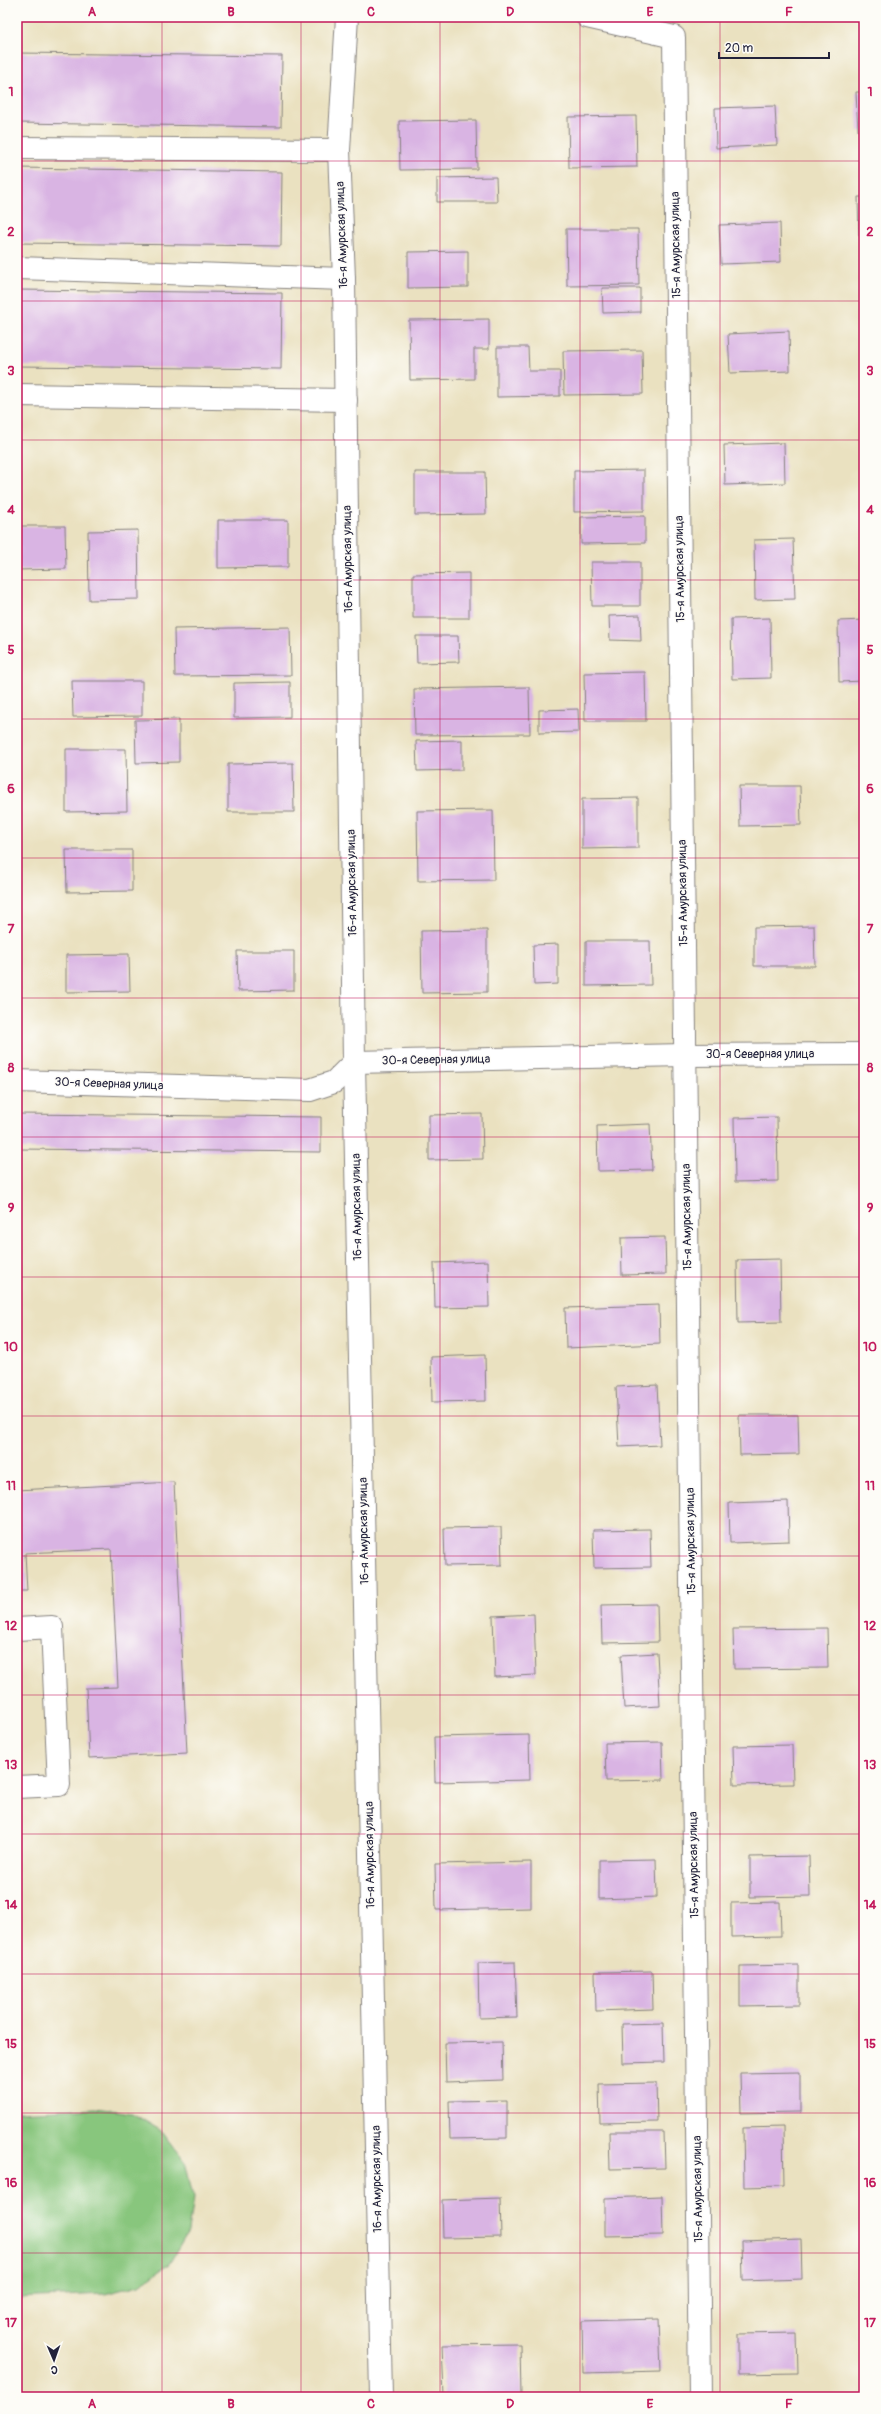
<svg xmlns="http://www.w3.org/2000/svg" width="881" height="2414" viewBox="0 0 881 2414" font-family="Pangolin,sans-serif">
<rect width="100%" height="100%" fill="#fdfcf7"/>
<filter id="ink" filterUnits="userSpaceOnUse"><feTurbulence type="fractalNoise" baseFrequency=".025" numOctaves="2"/><feDisplacementMap in="SourceGraphic" scale="8" xChannelSelector="R" yChannelSelector="G"/><feConvolveMatrix kernelMatrix="1 2 1 2 8 2 1 2 1" color-interpolation-filters="sRGB"/></filter>
<filter id="wash" filterUnits="userSpaceOnUse"><feTurbulence type="fractalNoise" baseFrequency=".012" numOctaves="4" result="noise"/><feDisplacementMap in="SourceGraphic" scale="16" xChannelSelector="R" yChannelSelector="G"/><feGaussianBlur stdDeviation="0.9" result="paint"/><feColorMatrix in="noise" values="0 0 0 0 0 0 0 0 0 0 0 0 0 0 0 0 0 1.4 0 .05"/><feComposite in="paint" operator="in"/></filter>
<g filter="url(#wash)">
<rect width="100%" height="100%" fill="#eae1c0"/>
<path fill="#88c67d" stroke="#55745c" d="M96,2108L132,2113L163,2132L185,2161L193,2197L188,2232L169,2264L140,2285L105,2294L17,2298V2112Z"/>
<g id="blocks">
<g fill="#d9b4e3">
<path d="M17,53L282,56L281,127L17,123Z"/>
<path d="M856,92H864V131H858Z"/>
<path d="M775,106L777,145L716,148L715,108Z"/>
<path d="M636,116L637,167L569,168L568,117Z"/>
<path d="M476,120L477,169L400,170L399,121Z"/>
<path d="M17,168L282,172L281,246L17,243Z"/>
<path d="M496,177L497,202H437V178Z"/>
<path d="M858,197H864V236H859Z"/>
<path d="M780,223L781,262L721,264L719,225Z"/>
<path d="M566,229H638L639,285L567,286Z"/>
<path d="M468,251V287L408,288V252Z"/>
<path d="M602,288H640V312L603,313Z"/>
<path d="M17,290L282,293L281,369L17,366Z"/>
<path d="M489,319V349H474V379L410,380L409,320Z"/>
<path d="M789,331L790,371L730,373L728,334Z"/>
<path d="M497,347H528L529,371H560V396L497,397Z"/>
<path d="M642,350L643,394L564,395L563,351Z"/>
<path d="M784,443L785,483L725,485L724,445Z"/>
<path d="M644,470V511L574,512V471Z"/>
<path d="M415,472H485L486,514L415,515Z"/>
<path d="M645,516V543L581,544V517Z"/>
<path d="M218,520H288V567L218,568Z"/>
<path d="M17,526H65L66,569L17,570Z"/>
<path d="M138,530L139,599L89,600L88,531Z"/>
<path d="M793,539L795,599L755,600L754,540Z"/>
<path d="M591,562H640V606H592Z"/>
<path d="M469,573V618H413V574Z"/>
<path d="M640,615L641,641L610,640L609,616Z"/>
<path d="M770,618L771,678L732,679L731,619Z"/>
<path d="M864,620V681L839,682L838,621Z"/>
<path d="M290,627L291,675L175,676L174,629Z"/>
<path d="M416,636H458L459,662L417,663Z"/>
<path d="M645,672L646,721H585L584,673Z"/>
<path d="M72,681H142V716L73,717Z"/>
<path d="M290,682V717L234,718V683Z"/>
<path d="M529,687L530,734L415,735L414,689Z"/>
<path d="M578,709L579,732L539,733V710Z"/>
<path d="M179,719V762L136,763L135,720Z"/>
<path d="M462,740V770L417,771L416,741Z"/>
<path d="M66,749H126L127,811L66,812Z"/>
<path d="M860,761H864V800H861Z"/>
<path d="M293,763L294,812H228V764Z"/>
<path d="M739,786H800L801,825L740,826Z"/>
<path d="M638,798V848L582,849V799Z"/>
<path d="M493,810L494,880L418,881L417,811Z"/>
<path d="M66,850H132V891L67,892Z"/>
<path d="M814,926L815,966H754V927Z"/>
<path d="M487,930V992L422,993L421,931Z"/>
<path d="M586,941H650L651,985L586,986Z"/>
<path d="M558,944V984L534,985L533,945Z"/>
<path d="M237,951H294V990L238,991Z"/>
<path d="M129,954L130,991L66,992V955Z"/>
<path d="M17,1114L321,1117V1152L17,1149Z"/>
<path d="M482,1114L483,1159L429,1160V1115Z"/>
<path d="M777,1117L778,1181L735,1182L734,1118Z"/>
<path d="M650,1124L652,1170L598,1171L597,1126Z"/>
<path d="M665,1237L666,1274L622,1275L621,1238Z"/>
<path d="M780,1259L781,1322L738,1323L737,1260Z"/>
<path d="M488,1261L489,1307L435,1308L434,1263Z"/>
<path d="M659,1305L660,1344L566,1348L565,1308Z"/>
<path d="M485,1355L486,1401L432,1402L431,1357Z"/>
<path d="M657,1385L660,1445L619,1447L616,1387Z"/>
<path d="M739,1415H798L799,1454L740,1455Z"/>
<path d="M174,1482L187,1753L89,1758L86,1688L118,1687L111,1549L25,1553L27,1591H17V1490Z"/>
<path d="M788,1501L789,1541L730,1543L729,1503Z"/>
<path d="M501,1527L502,1565L445,1566L444,1528Z"/>
<path d="M650,1529L651,1567L594,1568L593,1530Z"/>
<path d="M657,1604L658,1642L602,1643L601,1605Z"/>
<path d="M534,1614L536,1675L495,1677L493,1616Z"/>
<path d="M827,1628L828,1668L734,1669L733,1629Z"/>
<path d="M657,1653L660,1706L624,1708L621,1655Z"/>
<path d="M529,1735L530,1780L435,1782L434,1737Z"/>
<path d="M662,1742L663,1780L606,1781L605,1743Z"/>
<path d="M792,1745L793,1784L734,1785L733,1746Z"/>
<path d="M809,1856L810,1896L750,1897V1857Z"/>
<path d="M656,1859L657,1897L599,1899V1860Z"/>
<path d="M531,1862V1908L436,1910L435,1864Z"/>
<path d="M780,1902L781,1936L731,1937V1903Z"/>
<path d="M515,1962L517,2017L479,2018L478,1963Z"/>
<path d="M799,1965V2005L740,2006V1966Z"/>
<path d="M652,1971L653,2009L596,2011L595,1972Z"/>
<path d="M663,2023L664,2062L623,2063L622,2024Z"/>
<path d="M502,2042L503,2080L446,2082L445,2043Z"/>
<path d="M800,2072V2112L741,2113L740,2073Z"/>
<path d="M656,2083L657,2122L600,2123L599,2084Z"/>
<path d="M507,2100V2138L450,2139L449,2101Z"/>
<path d="M783,2127L784,2186L744,2187L743,2128Z"/>
<path d="M609,2132H664L665,2168L610,2169Z"/>
<path d="M662,2196L663,2235L605,2236V2198Z"/>
<path d="M500,2198L501,2237L443,2238L442,2200Z"/>
<path d="M801,2239L802,2279L743,2281L742,2241Z"/>
<path d="M659,2319L661,2371L583,2373L582,2321Z"/>
<path d="M797,2333L798,2373L738,2374V2334Z"/>
<path d="M520,2344L521,2396L444,2397L442,2345Z"/>
</g>
</g>
</g>
<g filter="url(#ink)">
<use href="#blocks" fill-opacity="0" stroke="#86827e" stroke-width="1"/>
<g fill="none" stroke-linecap="round" stroke-linejoin="round">
<defs>
<g id="minor">
<path d="M347,17L339,150L344,279L354,1062L381,2397"/>
<path d="M587,17L674,37L700,2397"/>
<path d="M17,148L339,150"/>
<path d="M17,268L344,279"/>
<path d="M17,395L346,400"/>
<path d="M17,1081L310,1090L334,1082L354,1062L685,1055L864,1054"/>
<path d="M17,1629L52,1627L59,1785L17,1787"/>
</g>
</defs>
<use href="#minor" stroke="#86827e" stroke-width="24"/>
<use href="#minor" stroke="#fff" stroke-width="22"/>
</g>
</g>
<path fill="none" stroke="#c2185b" stroke-width="1" stroke-opacity="0.55" d="M162,17V2397M301,17V2397M440,17V2397M580,17V2397M720,17V2397M17,161H864M17,301H864M17,440H864M17,580H864M17,719H864M17,858H864M17,998H864M17,1137H864M17,1277H864M17,1416H864M17,1556H864M17,1695H864M17,1834H864M17,1974H864M17,2113H864M17,2253H864"/>
<g text-anchor="middle" dominant-baseline="central" stroke-width="3" stroke-linejoin="round" paint-order="stroke">
<g font-size="12" fill="#22223b" stroke="#fdfcf7">
<text transform="translate(342 235) rotate(-92)">16-я Амурская улица</text>
<text transform="translate(676 245) rotate(-91)">15-я Амурская улица</text>
<text transform="translate(348 559) rotate(-91)">16-я Амурская улица</text>
<text transform="translate(680 569) rotate(-91)">15-я Амурская улица</text>
<text transform="translate(352 883) rotate(-91)">16-я Амурская улица</text>
<text transform="translate(683 893) rotate(-91)">15-я Амурская улица</text>
<text x="760" y="1054">30-я Северная улица</text>
<text transform="translate(436 1060) rotate(-1)">30-я Северная улица</text>
<text transform="translate(109 1084) rotate(2)">30-я Северная улица</text>
<text transform="translate(357 1207) rotate(-91)">16-я Амурская улица</text>
<text transform="translate(687 1217) rotate(-91)">15-я Амурская улица</text>
<text transform="translate(364 1531) rotate(-91)">16-я Амурская улица</text>
<text transform="translate(691 1541) rotate(-91)">15-я Амурская улица</text>
<text transform="translate(370 1855) rotate(-91)">16-я Амурская улица</text>
<text transform="translate(694 1865) rotate(-91)">15-я Амурская улица</text>
<text transform="translate(377 2179) rotate(-91)">16-я Амурская улица</text>
<text transform="translate(698 2189) rotate(-91)">15-я Амурская улица</text>
</g>
</g>
<rect width="881" height="2414" fill="none" stroke="#fdfcf7" stroke-width="44"/>
<g transform="translate(54 2360) rotate(178)" stroke="#fdfcf7" stroke-width="3" paint-order="stroke">
<path d="M0-3L7 15L0 10L-7 15Z" fill="#22223b"/>
<text y="-6" font-size="11" font-weight="bold" text-anchor="middle" fill="#22223b">С</text>
</g>
<path d="M719 52v6h110v-6" fill="none" stroke="#22223b" stroke-width="2"/>
<text x="725" y="52" font-size="12" fill="#22223b" stroke="#fdfcf7" stroke-width="3" paint-order="stroke">20 m</text>
<rect x="22" y="22" width="837" height="2370" fill="none" stroke="#c2185b" stroke-width="1.5"/>
<g font-size="13" text-anchor="middle" font-weight="bold" fill="#c2185b">
<text x="92" y="16">A</text>
<text x="231" y="16">B</text>
<text x="371" y="16">C</text>
<text x="510" y="16">D</text>
<text x="650" y="16">E</text>
<text x="789" y="16">F</text>
<text x="11" y="96">1</text>
<text x="870" y="96">1</text>
<text x="11" y="236">2</text>
<text x="870" y="236">2</text>
<text x="11" y="375">3</text>
<text x="870" y="375">3</text>
<text x="11" y="514">4</text>
<text x="870" y="514">4</text>
<text x="11" y="654">5</text>
<text x="870" y="654">5</text>
<text x="11" y="793">6</text>
<text x="870" y="793">6</text>
<text x="11" y="933">7</text>
<text x="870" y="933">7</text>
<text x="11" y="1072">8</text>
<text x="870" y="1072">8</text>
<text x="11" y="1212">9</text>
<text x="870" y="1212">9</text>
<text x="11" y="1351">10</text>
<text x="870" y="1351">10</text>
<text x="11" y="1490">11</text>
<text x="870" y="1490">11</text>
<text x="11" y="1630">12</text>
<text x="870" y="1630">12</text>
<text x="11" y="1769">13</text>
<text x="870" y="1769">13</text>
<text x="11" y="1909">14</text>
<text x="870" y="1909">14</text>
<text x="11" y="2048">15</text>
<text x="870" y="2048">15</text>
<text x="11" y="2187">16</text>
<text x="870" y="2187">16</text>
<text x="11" y="2327">17</text>
<text x="870" y="2327">17</text>
<text x="92" y="2408">A</text>
<text x="231" y="2408">B</text>
<text x="371" y="2408">C</text>
<text x="510" y="2408">D</text>
<text x="650" y="2408">E</text>
<text x="789" y="2408">F</text>
</g>
</svg>
